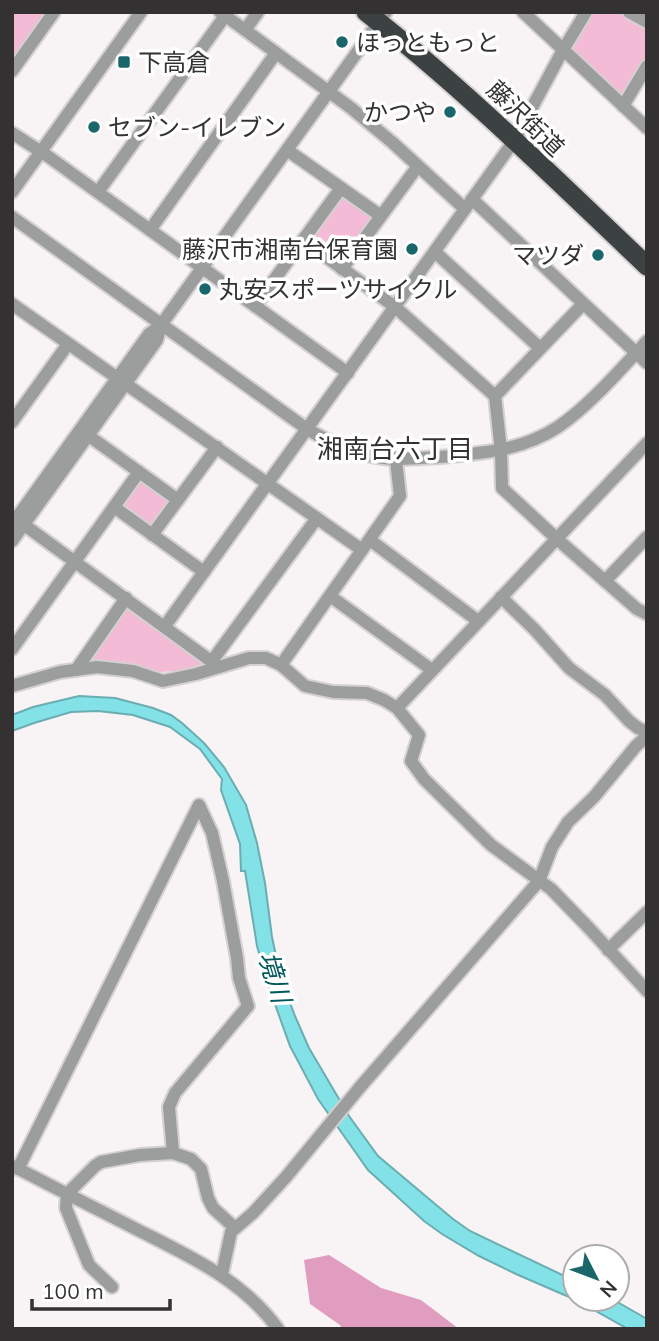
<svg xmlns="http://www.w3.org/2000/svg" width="659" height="1341" viewBox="0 0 659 1341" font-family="Mulish,'Noto Sans JP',sans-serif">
<rect width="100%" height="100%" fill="#f8f3f5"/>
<g fill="#f3bbd6">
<path d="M12,12H48L18,54L14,55H12Z"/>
<path d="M593,12H621L647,27V59L625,96L621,97L574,52L573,47Z"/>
<path d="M344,195L372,216L373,219L344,260L340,261L312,240L311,236L340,196Z"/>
<path d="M143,476L174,498L151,528L121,506Z"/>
<path d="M126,606L207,665L194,670L159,672L126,663L97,661L87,663Z"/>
</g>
<path fill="#e09dbf" d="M329,1255L381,1288L421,1300L459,1329H342L340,1325L310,1304L304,1260Z"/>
<path fill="#83e2e7" stroke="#6badb1" stroke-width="2" d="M79,696L115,698L153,708L171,715L182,723L204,743L224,767L246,805L257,843L265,883L272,937L281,979L295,1016L309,1048L349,1116L378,1156L453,1219L470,1231L575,1281V1299H612L647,1319V1329H628L576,1300L516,1274L479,1256L442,1234L424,1221L368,1170L318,1099L290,1046L268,985L257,946L245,871H241L240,844L221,790L222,779L200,749L170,727L133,715L98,711L71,712L34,723L12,731V715L33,707Z"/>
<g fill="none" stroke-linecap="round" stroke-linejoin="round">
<defs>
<g id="minor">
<path d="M220,12L245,30L258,12"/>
<path d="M523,12L647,128"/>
<path d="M629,12L647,22"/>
<path d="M245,30L351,108L393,143L465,209"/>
<path d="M12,71L54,12"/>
<path d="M623,106L647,66"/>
<path d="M12,133L49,157L348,373"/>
<path d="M287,150L381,216"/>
<path d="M12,192L141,12"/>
<path d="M98,192L225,16"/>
<path d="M472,199L647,363"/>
<path d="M12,217L307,429C329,442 351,452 376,457C398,461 419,458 440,457C483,453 521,451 558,427C589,406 621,369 647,341"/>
<path d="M150,230L276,53"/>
<path d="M303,240L395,307L495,396L501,451L502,488L557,539L637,609L647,614"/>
<path d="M435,252L540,348"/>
<path d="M342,269L418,166"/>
<path d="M12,304L362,550"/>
<path d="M255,306L341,188"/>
<path d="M495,396L583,304"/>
<path d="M12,422L68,344"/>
<path d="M82,431L178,500"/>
<path d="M114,507L204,572"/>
<path d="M12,516L219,667"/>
<path d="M13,523L149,334L161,325"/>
<path d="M152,535L217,447"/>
<path d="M370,540L478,621"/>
<path d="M12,541L157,340L161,325L386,12"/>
<path d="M605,581L647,537"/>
<path d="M330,596L432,670"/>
<path d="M501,597L535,630L569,668L605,695L629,721L638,728L647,732"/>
<path d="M165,626L514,141L563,50L586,12"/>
<path d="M12,649L139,472"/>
<path d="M212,661L317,518"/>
<path d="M281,665L400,496L396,460"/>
<path d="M76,670L126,598"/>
<path d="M12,686L60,672L97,667L133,671L163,681L196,674L249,658H266L281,665L305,686L333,692L367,693L384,700L397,708L419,735L411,761L424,779L491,845L551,889L586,925L647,991"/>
<path d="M397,708L647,443"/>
<path d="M608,950L647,912"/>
<path d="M13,1166C53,1187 93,1207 134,1228C187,1255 242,1279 278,1329"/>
<path d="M18,1169L199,805L212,833L223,881L237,958L239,978L248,1006L175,1093L169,1107L173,1153"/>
<path d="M222,1274L231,1232L253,1213L286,1177L361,1086L539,881L552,847L568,822L594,797L636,746L647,736"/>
<path d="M112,1287L89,1265L66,1208L67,1194L95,1166L101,1162L140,1155L173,1153L191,1159L201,1169L208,1198L213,1208L235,1228"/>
</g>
<path id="highway" d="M366,12C466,90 555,179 647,266"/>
</defs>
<use href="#minor" stroke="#d5d0d2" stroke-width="16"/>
<use href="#highway" stroke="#d5d0d2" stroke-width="23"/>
<use href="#minor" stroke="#9c9e9e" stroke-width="12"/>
<use href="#highway" stroke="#3c4141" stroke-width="19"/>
</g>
<g fill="#1a676b" stroke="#fff" stroke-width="2.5">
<circle cx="342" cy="42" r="7"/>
<rect x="117" y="55" width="14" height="14" rx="3.5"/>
<circle cx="450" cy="112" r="7"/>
<circle cx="94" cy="127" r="7"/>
<circle cx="412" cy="249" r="7"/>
<circle cx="598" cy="255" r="7"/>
<circle cx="205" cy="289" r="7"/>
</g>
<g text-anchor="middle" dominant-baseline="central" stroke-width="7" stroke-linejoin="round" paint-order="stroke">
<g font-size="24" fill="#333132" stroke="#fff" text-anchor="start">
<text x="356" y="42">ほっともっと</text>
<text x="138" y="62">下高倉</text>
<text x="436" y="112" text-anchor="end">かつや</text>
<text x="108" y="127">セブン-イレブン</text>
<text x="398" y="249" text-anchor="end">藤沢市湘南台保育園</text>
<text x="584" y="255" text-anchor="end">マツダ</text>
<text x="219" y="289">丸安スポーツサイクル</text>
</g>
<g font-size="24" fill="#333132" stroke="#fff">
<text transform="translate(526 118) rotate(44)">藤沢街道</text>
</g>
<g font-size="26" fill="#333132" stroke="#fff">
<text x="395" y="448">湘南台六丁目</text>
</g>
<g font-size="26" font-style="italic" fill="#00585c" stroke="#fff">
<text transform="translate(275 977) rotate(73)">境川</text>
</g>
</g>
<rect width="659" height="1341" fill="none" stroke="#333132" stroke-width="28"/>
<g transform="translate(596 1278) rotate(132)"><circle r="33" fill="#ffffff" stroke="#adadad" stroke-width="2"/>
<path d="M0-5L12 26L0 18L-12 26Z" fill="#1a676b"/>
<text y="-10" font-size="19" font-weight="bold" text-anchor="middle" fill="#333132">N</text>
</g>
<path d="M32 1299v10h138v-10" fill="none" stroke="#333132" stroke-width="3.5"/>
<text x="42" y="1299" font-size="21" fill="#333132" stroke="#ffffff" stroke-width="5" paint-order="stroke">100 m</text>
</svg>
